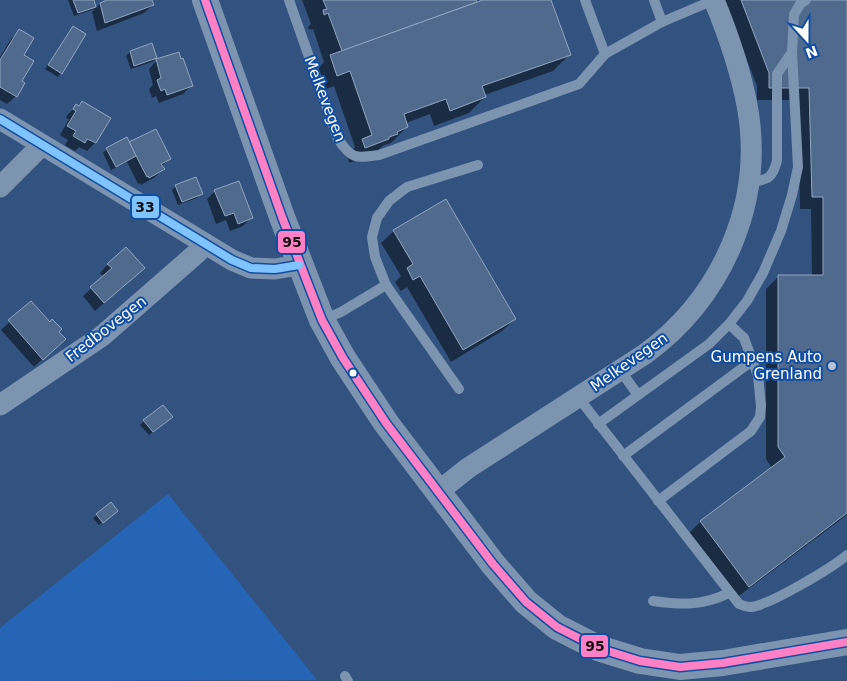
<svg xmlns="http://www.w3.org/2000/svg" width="847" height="681" viewBox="0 0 847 681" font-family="'DejaVu Sans',sans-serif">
<rect width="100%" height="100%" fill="#325380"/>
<path fill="#2665b6" d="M168,494L317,680L0,681V628Z"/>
<g fill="#0007">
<path d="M68,0H93L96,8L100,4L107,1V0H151L153,5L144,13L97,31L92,12L95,9L74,16Z"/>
<path d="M302,0H475L476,4L487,0H550L569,55L553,71L484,95L485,97L469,113L434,126L430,114L406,123L407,127L391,143L384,145L372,155L349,163L347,155L355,147L334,86L321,91L315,72L324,62L313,29L309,30L308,27L311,24Z"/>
<path d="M724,0H847V515L736,598L688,534L700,522L772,468L766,459V289L779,276H812L811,209H800L798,100H757V86Z"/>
<path d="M19,31L23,55L20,82L23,83L16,96L7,104L0,100V57L11,39Z"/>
<path d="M70,31L61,73L58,77L45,69Z"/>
<path d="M151,45L156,58L152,62L131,69L126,56L130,52Z"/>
<path d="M157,60H180L191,86L183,94L159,103L156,96L152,98L149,89L153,85L149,69Z"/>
<path d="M82,102L109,119L95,143L87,151L79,147L75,151L65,145L68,140L60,135L69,119L66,118L68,114Z"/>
<path d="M129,144L169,159L162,166L163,169L155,177L141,185L140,183L138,184L127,162L111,170L103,153L107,149Z"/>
<path d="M176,186L201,194L197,198L178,205L172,190Z"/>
<path d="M215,191L251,218L243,226L230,231L226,220L216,224L207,199Z"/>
<path d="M445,201L515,319L502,331L451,362L407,287L401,291L395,282L401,276L381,243L394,231Z"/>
<path d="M108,264L135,276L95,311L83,296L104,277L100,273Z"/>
<path d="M31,302L58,332L56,347L34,367L1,330Z"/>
<path d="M144,421H167L149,435L140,425Z"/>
<path d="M112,514L99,525L93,518L97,515Z"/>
</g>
<g fill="#506a8e" stroke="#92a5be">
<path d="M73,0H94L96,7L78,13Z"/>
<path d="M107,0H152L154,5L105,23L100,3Z"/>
<path d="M323,0H476L477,2L342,51L328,13L324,15L323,10L327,9Z"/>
<path d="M483,0H551L571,55L482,86L486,97L450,111L446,99L404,114L408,127L397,132L398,134L389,137V139L365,148L362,139L372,135L350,71L337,76L330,55Z"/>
<path d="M741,0H847V513L749,587L700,521L785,457L778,447V275H823V197H812L809,88H769V73Z"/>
<path d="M73,26L86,34L62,74L48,65Z"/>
<path d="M19,29L34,38L24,55L34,61L22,81L25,83L17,97L0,87V60Z"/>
<path d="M152,43L157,58L134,66L130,51Z"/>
<path d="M179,52L181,59L183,58L193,86L167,95L165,89L161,91L157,80L161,78L156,59Z"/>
<path d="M82,101L111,118L96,143L87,139L85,143L73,136L76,131L67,126L76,111L73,109L76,104L79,106Z"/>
<path d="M156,129L171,159L161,164L165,169L149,178L148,176L147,177L129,142Z"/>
<path d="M127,137L136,156L116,167L106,148Z"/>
<path d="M196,177L203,194L182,202L175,185Z"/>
<path d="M239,181L253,218L238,224L234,213L225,216L214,190Z"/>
<path d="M446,199L516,319L463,350L420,276L413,280L407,268L413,264L393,230Z"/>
<path d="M126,247L145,268L104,303L90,287L112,268L107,264Z"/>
<path d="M31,301L50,322L52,319L62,329L59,332L66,339L43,360L8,320Z"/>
<path d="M163,405L173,417L153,432L143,420Z"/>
<path d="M111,502L118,511L103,523L96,514Z"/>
</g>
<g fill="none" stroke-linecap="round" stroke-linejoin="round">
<g stroke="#7d94b0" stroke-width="10">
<path d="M289,0L338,139C352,160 356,158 379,155L579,84L605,54L662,22L714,0"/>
<path d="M585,0L605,54"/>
<path d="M654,0L662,22"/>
<path d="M750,183C768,179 772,179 777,161V74L792,52"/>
<path d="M323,320L341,312L386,285"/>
<path d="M620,370L638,395"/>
<path d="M459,389L386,285L375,257L372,237L377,218L389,201L407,187L478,165"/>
<path d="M578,397L739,604C742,605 747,607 750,607C767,607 833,567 847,555"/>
<path d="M598,424L709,344L729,324L747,301L763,273L781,231L792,195L798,167L792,52L794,15L800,4L806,0"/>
<path d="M623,456L752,361"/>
<path d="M658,501L751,431L760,417L761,406L758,376L744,338L729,324"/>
<path d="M653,601C682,605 702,606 729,593"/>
<path d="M345,676L348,681"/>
</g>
<g stroke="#7d94b0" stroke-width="21">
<path d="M0,119L232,260L251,268L275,269L299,265"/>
<path d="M0,187L42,145"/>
<path d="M0,405L102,336L198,252L204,243"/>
<path d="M438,492L468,468L645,354C723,297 765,201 747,105C740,68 728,34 714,0"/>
</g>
<path stroke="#7d94b0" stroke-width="26" d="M205,0L282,217L322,320L343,358L386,423L493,564L526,602L557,627L598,648L640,661L680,667L723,663L847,642"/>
<defs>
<path id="bus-1" d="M205,0L282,217L322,320L343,358L386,423L493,564L526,602L557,627L598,648L640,661L680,667L723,663L847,642"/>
<path id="bus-2" d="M0,119L232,260L251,268L275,269L299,265"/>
</defs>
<use href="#bus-1" stroke="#114ea1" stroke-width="11"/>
<use href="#bus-2" stroke="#114ea1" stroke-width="11"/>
<use href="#bus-1" stroke="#ff80c5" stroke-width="8"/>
<use href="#bus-2" stroke="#80c4ff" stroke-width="8"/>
</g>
<circle fill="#b7c3d3" stroke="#114ea1" stroke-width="2" cx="832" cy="366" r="5"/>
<circle fill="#fff" stroke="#114ea1" stroke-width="2" cx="353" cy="373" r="4.5"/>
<g text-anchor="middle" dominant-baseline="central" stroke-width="4" stroke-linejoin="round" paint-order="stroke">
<g font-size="15" fill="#fff" stroke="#114ea1">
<text transform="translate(325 99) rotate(69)">Melkevegen</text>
<text transform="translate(106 329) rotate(-38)">Fredbovegen</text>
<text transform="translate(629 362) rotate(-35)">Melkevegen</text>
</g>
<g font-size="15" fill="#fff" stroke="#114ea1" text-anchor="end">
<text x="822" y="357">Gumpens Auto<tspan x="822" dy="17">Grenland</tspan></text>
</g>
</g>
<g stroke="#114ea1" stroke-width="2">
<rect x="131" y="195" width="29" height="24" rx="5" fill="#80c4ff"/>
<rect x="277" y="230" width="29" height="24" rx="5" fill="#ff80c5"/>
<rect x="580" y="634" width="29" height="24" rx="5" fill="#ff80c5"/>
</g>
<g font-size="14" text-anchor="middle" font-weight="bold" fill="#111">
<text x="145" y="212">33</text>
<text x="292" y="247">95</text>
<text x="595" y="651">95</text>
</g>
<g transform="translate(807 40) rotate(159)" stroke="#114ea1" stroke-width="4" paint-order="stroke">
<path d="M0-4L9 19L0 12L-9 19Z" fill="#ffffff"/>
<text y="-8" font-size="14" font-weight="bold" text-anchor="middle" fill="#ffffff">N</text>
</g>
</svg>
